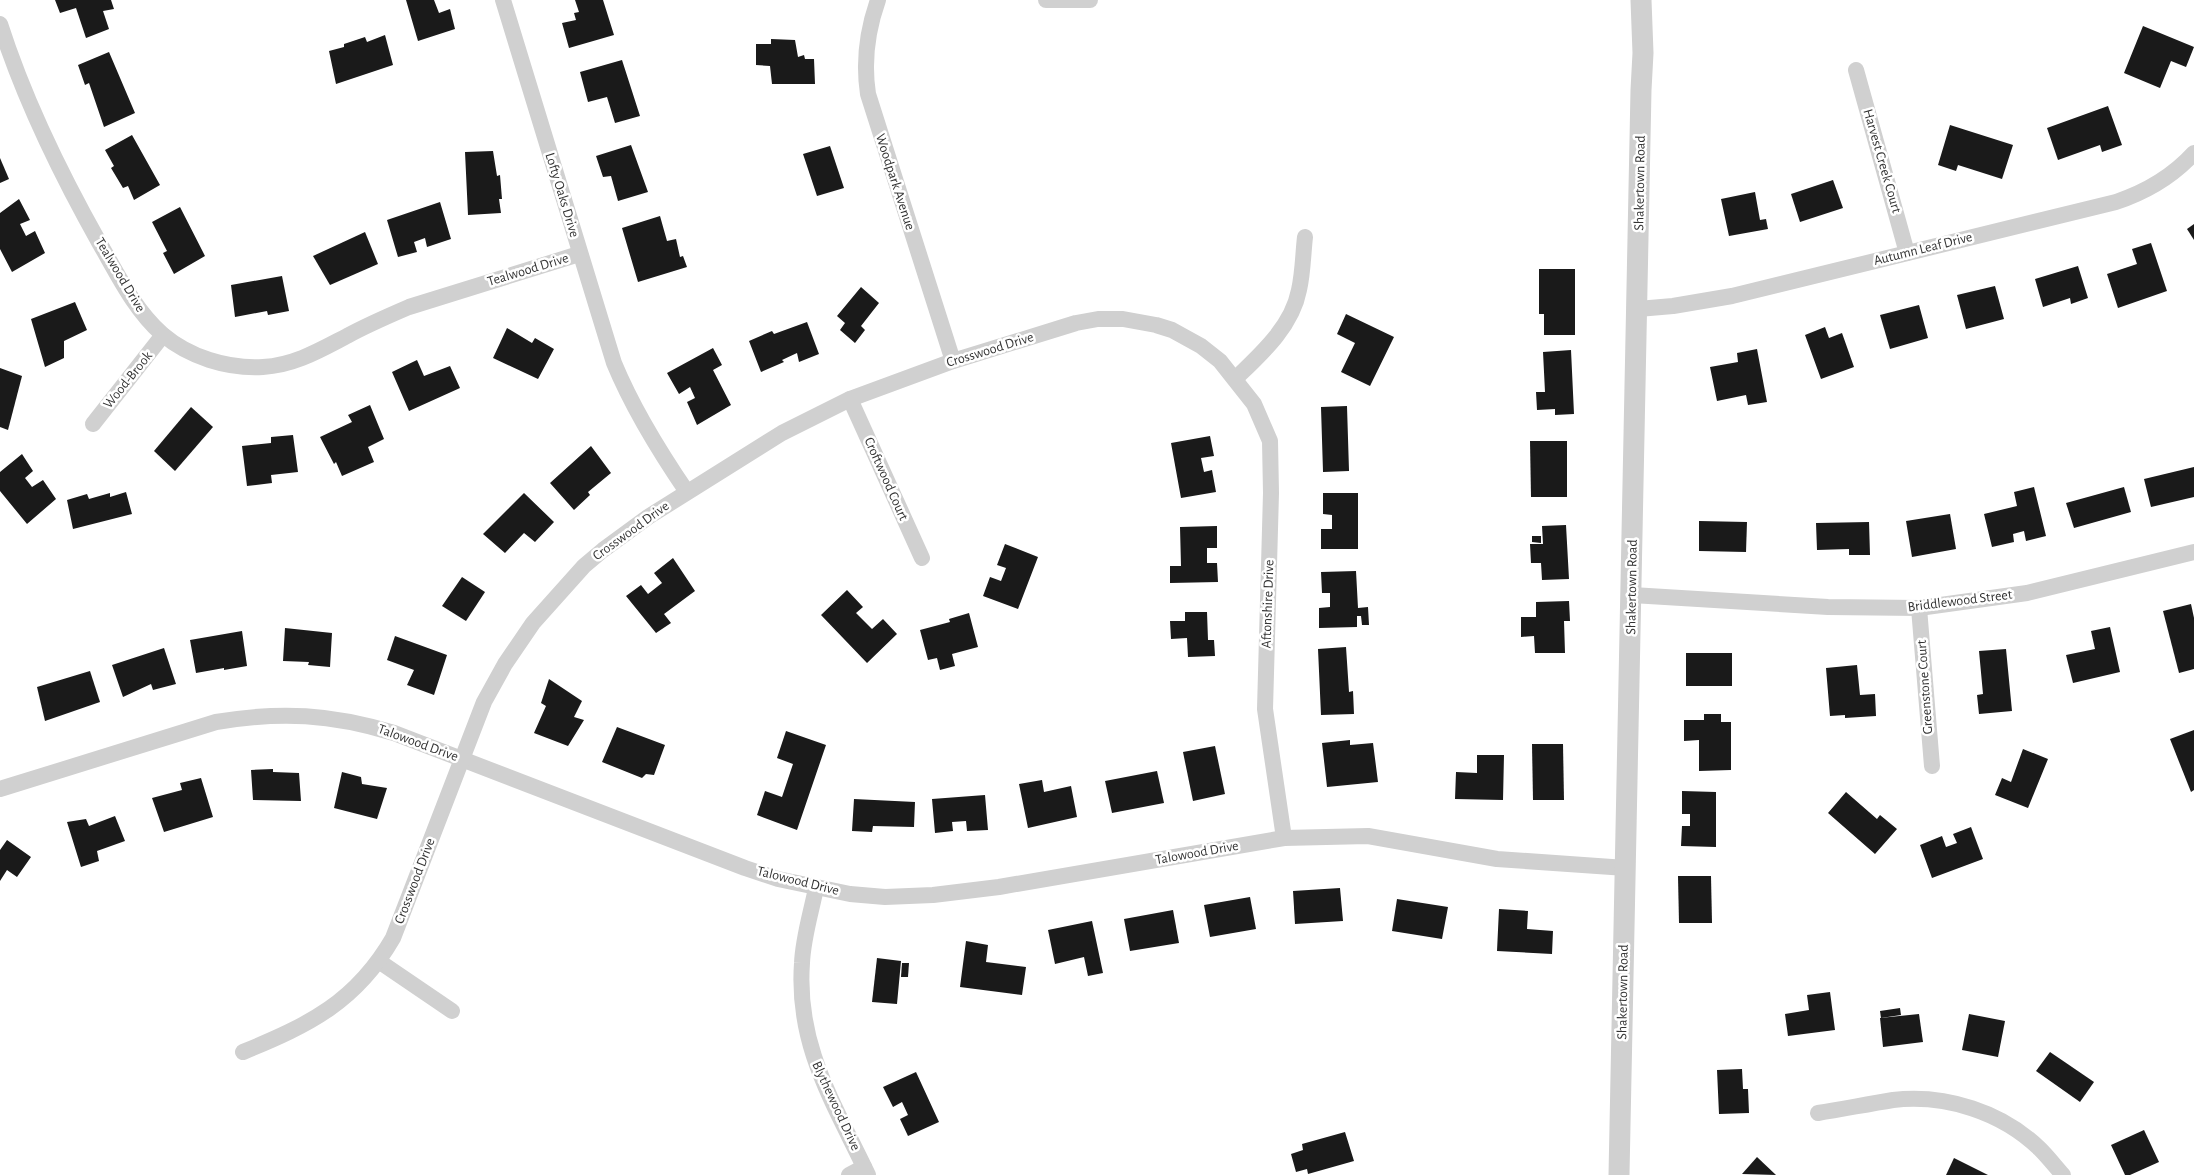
<svg xmlns="http://www.w3.org/2000/svg" width="2194" height="1175" viewBox="0 0 2194 1175" font-family="'Alegreya Sans',sans-serif">
<rect width="100%" height="100%" fill="#fff"/>
<g fill="#1a1a1a">
<path d="M55,0H111L114,9L103,11L109,29L86,38L76,8L60,13Z"/>
<path d="M406,0H434L439,13L450,9L455,29L418,41Z"/>
<path d="M575,0H603L614,35L569,48L562,23L576,20L574,13L579,12Z"/>
<path d="M2143,26L2194,47L2186,67L2171,61L2160,88L2124,73Z"/>
<path d="M385,35L393,65L336,84L329,51L344,47V44L365,37L367,42Z"/>
<path d="M771,39L795,40L798,57L804,55L805,59H814L815,84H772L770,66L756,65V44H771Z"/>
<path d="M109,52L135,113L104,127L89,83L85,85L78,65Z"/>
<path d="M622,60L640,116L615,123L607,97L588,102L580,72Z"/>
<path d="M2108,106L2122,145L2102,152L2100,145L2058,160L2047,128Z"/>
<path d="M1950,125L2013,145L2002,179L1958,165L1956,171L1938,165Z"/>
<path d="M132,135L160,185L134,200L128,186L123,188L111,168L114,166L105,150Z"/>
<path d="M631,145L648,192L618,201L611,176L603,177L596,156Z"/>
<path d="M830,146L844,188L817,196L803,154Z"/>
<path d="M493,151L497,176L500,175L502,199H499L501,213L468,215L465,152Z"/>
<path d="M0,158L9,179L0,183Z"/>
<path d="M1833,180L1843,208L1800,222L1791,194Z"/>
<path d="M1755,192L1760,220L1766,219L1768,229L1729,236L1721,199Z"/>
<path d="M19,199L30,220L20,224L26,236L35,231L45,253L12,272L0,249V213Z"/>
<path d="M440,202L451,239L427,247L425,238L414,242L417,252L398,257L387,220Z"/>
<path d="M180,207L205,256L174,274L163,253L167,251L152,222Z"/>
<path d="M660,216L667,241L676,239L680,257L683,256L687,267L638,282L622,228Z"/>
<path d="M2194,224V240L2187,229Z"/>
<path d="M365,232L378,264L330,285L313,256Z"/>
<path d="M2151,243L2167,291L2118,308L2107,274L2137,264L2132,249Z"/>
<path d="M2078,266L2088,298L2071,304L2070,298L2043,307L2035,279Z"/>
<path d="M1539,269H1575V335H1544V314H1539Z"/>
<path d="M282,276L289,311L268,315L267,311L235,317L231,285Z"/>
<path d="M1995,286L2004,319L1966,329L1957,295Z"/>
<path d="M861,287L879,303L861,326L865,330L855,343L840,330L845,323L837,316Z"/>
<path d="M75,302L87,330L64,341V358L45,367L31,319Z"/>
<path d="M1919,305L1928,338L1890,349L1880,315Z"/>
<path d="M1346,314L1394,337L1370,386L1341,372L1355,343L1337,334Z"/>
<path d="M807,322L819,354L799,362L797,353L782,360L784,362L761,372L749,341L772,331L774,334Z"/>
<path d="M1825,327L1829,338L1842,333L1854,367L1821,379L1805,335Z"/>
<path d="M507,328L532,343L535,338L554,349L538,379L493,358Z"/>
<path d="M713,348L722,365L713,370L731,405L697,425L687,402L695,398L690,387L679,394L667,373Z"/>
<path d="M1757,349L1767,402L1748,405L1746,395L1717,401L1710,367L1738,362L1737,353Z"/>
<path d="M1571,350L1574,414L1555,415V409L1537,410L1536,392H1545L1543,352Z"/>
<path d="M417,360L424,376L450,366L460,388L409,411L392,372Z"/>
<path d="M0,368L22,376L8,430L0,427Z"/>
<path d="M370,405L384,439L368,447L374,462L342,476L336,462L334,464L320,437L352,422L348,415Z"/>
<path d="M1347,406L1349,471L1323,472L1321,407Z"/>
<path d="M191,407L213,427L175,471L154,451Z"/>
<path d="M293,435L298,472L271,475L272,483L247,486L242,446L271,443V437Z"/>
<path d="M1210,436L1214,456L1201,458L1204,472L1212,470L1216,492L1181,498L1171,443Z"/>
<path d="M1530,441H1567V497H1531Z"/>
<path d="M591,446L611,473L588,492L590,495L574,510L550,483Z"/>
<path d="M22,454L33,471L25,478L32,487L43,480L56,499L27,524L0,491V472Z"/>
<path d="M2194,467V497L2151,507L2144,479Z"/>
<path d="M2034,487L2046,536L2026,541L2024,531L2013,534L2014,542L1992,547L1984,514L2017,506L2014,492Z"/>
<path d="M2124,487L2131,512L2074,528L2066,503Z"/>
<path d="M126,492L132,514L73,529L67,500L87,494L89,499L110,493V497Z"/>
<path d="M524,493L554,522L535,542L524,533L505,553L483,534Z"/>
<path d="M1323,493H1358V549H1321V529H1332V515L1323,514Z"/>
<path d="M1950,514L1956,549L1912,557L1906,521Z"/>
<path d="M1699,521L1747,522L1746,552L1699,551Z"/>
<path d="M1869,522L1870,555H1849V549L1817,550L1816,523Z"/>
<path d="M1566,525L1569,579L1542,580L1541,563H1531L1530,544H1543L1542,526Z"/>
<path d="M1217,526V548H1207V563H1217L1218,582L1170,583V566H1181L1180,527Z"/>
<path d="M1532,536H1541V543L1532,542Z"/>
<path d="M1005,544L1038,557L1018,609L983,596L990,577L1001,581L1006,568L997,565Z"/>
<path d="M673,558L695,591L664,614L671,623L656,633L626,596L641,585L648,594L662,583L654,573Z"/>
<path d="M1356,571L1358,608L1368,607L1369,625H1362L1361,616H1357V627L1319,628V608L1330,607V593H1322L1321,572Z"/>
<path d="M462,577L485,592L466,621L442,606Z"/>
<path d="M847,590L863,607L856,613L872,629L883,619L897,634L867,663L821,615Z"/>
<path d="M1569,601L1570,621H1564L1565,653H1535L1534,636L1521,637V617H1536V602Z"/>
<path d="M2191,604L2194,618V669L2179,673L2163,611Z"/>
<path d="M1185,612H1207L1208,640H1214L1215,656L1188,657L1187,638L1171,639L1170,621H1185Z"/>
<path d="M969,613L978,647L952,654L955,666L940,670L937,658L928,660L920,630L950,622L949,619Z"/>
<path d="M2110,627L2120,672L2073,683L2066,655L2095,649L2091,631Z"/>
<path d="M285,628L332,633L330,667L308,665L309,662L283,661Z"/>
<path d="M242,631L247,666L224,670V668L196,673L190,640Z"/>
<path d="M395,636L447,655L434,695L407,685L414,670L387,660Z"/>
<path d="M1346,647L1349,692L1353,691L1354,714L1321,715L1318,649Z"/>
<path d="M164,648L176,684L153,690L151,684L123,697L112,665Z"/>
<path d="M2006,649L2012,711L1979,714L1977,695L1983,694L1979,651Z"/>
<rect x="1686" y="653" width="46" height="33"/>
<path d="M1857,665L1860,695L1875,694L1876,716L1845,718V715L1830,716L1826,668Z"/>
<path d="M90,671L100,702L45,721L37,687Z"/>
<path d="M549,679L582,701L574,717L584,720L568,746L534,733L546,706L541,703Z"/>
<path d="M1704,714H1721V722H1731V770L1699,771V740L1684,741V720H1704Z"/>
<path d="M617,727L665,745L654,775L646,774L642,778L602,762Z"/>
<path d="M2194,730V790L2191,792L2170,739Z"/>
<path d="M786,731L826,745L797,830L757,815L765,791L782,797L793,764L777,758Z"/>
<path d="M1350,740V745L1373,743L1378,782L1327,787L1322,743Z"/>
<path d="M1532,744H1563L1564,800H1533Z"/>
<path d="M1215,746L1225,794L1193,801L1183,752Z"/>
<path d="M2023,749L2048,759L2028,808L1995,795L2002,778L2011,782Z"/>
<path d="M1477,755H1504L1503,800L1455,799L1456,772L1477,773Z"/>
<path d="M273,769V772L299,773L301,801L253,800L251,770Z"/>
<path d="M1157,771L1164,803L1112,813L1105,781Z"/>
<path d="M342,772L361,777L362,784L387,788L377,819L334,808Z"/>
<path d="M201,778L213,817L164,832L152,798L182,790L180,783Z"/>
<path d="M1042,780L1044,792L1071,786L1077,817L1028,828L1019,784Z"/>
<path d="M1682,791L1716,792V847L1681,846L1682,826H1690V814H1682Z"/>
<path d="M1846,792L1877,819L1880,815L1897,829L1875,854L1828,813Z"/>
<path d="M985,795L988,830L967,831L966,821L952,822L953,831L935,833L932,799Z"/>
<path d="M854,799L915,802L914,827L873,826L872,832L852,831Z"/>
<path d="M115,816L125,841L97,851L99,861L81,867L67,822L86,819L89,826Z"/>
<path d="M1971,827L1983,859L1932,878L1920,845L1942,836L1946,847L1957,843L1953,834Z"/>
<path d="M7,840L31,857L17,877L7,870L0,881V850Z"/>
<path d="M1678,876H1711L1712,923H1679Z"/>
<path d="M1340,888L1343,921L1295,924L1293,891Z"/>
<path d="M1250,897L1256,929L1210,937L1204,905Z"/>
<path d="M1397,899L1448,907L1442,939L1392,931Z"/>
<path d="M1499,909L1528,911L1527,929L1553,931L1552,954L1497,951Z"/>
<path d="M1173,910L1179,943L1130,951L1124,919Z"/>
<path d="M1092,921L1103,973L1088,976L1084,957L1055,964L1048,930Z"/>
<path d="M966,941L988,945L986,962L1026,967L1022,995L960,987Z"/>
<path d="M877,958L901,961L897,1004L872,1002Z"/>
<path d="M902,963H909L908,977H901Z"/>
<path d="M1830,992L1835,1030L1788,1036L1785,1014L1809,1010L1807,995Z"/>
<path d="M1900,1008L1901,1015L1881,1018L1880,1011Z"/>
<path d="M1919,1014L1923,1042L1883,1047L1880,1018Z"/>
<path d="M1969,1014L2005,1021L1998,1057L1962,1050Z"/>
<path d="M2050,1052L2094,1082L2080,1102L2036,1071Z"/>
<path d="M1742,1069L1743,1089H1748L1749,1113L1719,1114L1717,1070Z"/>
<path d="M916,1072L939,1122L908,1136L900,1119L908,1115L902,1102L893,1107L883,1087Z"/>
<path d="M2144,1130L2159,1162L2130,1175H2125L2111,1145Z"/>
<path d="M1345,1132L1354,1161L1308,1174L1307,1169L1296,1172L1291,1154L1303,1150L1302,1144Z"/>
<path d="M1757,1157L1776,1175L1742,1174Z"/>
<path d="M1954,1158L1988,1175H1946Z"/>
</g>
<g fill="none" stroke-linecap="round" stroke-linejoin="round">
<g stroke="#d0d0d0" stroke-width="16">
<path d="M503,0L614,363C633,409 659,451 687,492"/>
<path d="M878,0C867,31 863,61 868,94L953,361"/>
<path d="M1046,0H1090"/>
<path d="M0,24C25,102 60,173 100,244C118,275 134,309 162,334C189,357 227,369 263,367C295,365 320,350 347,336C367,325 388,316 409,307L579,254"/>
<path d="M1856,70L1907,253"/>
<path d="M1638,309L1673,306L1732,296L2116,202C2146,192 2173,176 2194,153"/>
<path d="M1235,379C1260,355 1292,327 1299,290C1303,273 1303,254 1305,237"/>
<path d="M850,399L922,558"/>
<path d="M93,424L163,335"/>
<path d="M1632,595L1828,607L1919,608L2027,593L2194,552"/>
<path d="M1919,608L1932,766"/>
<path d="M0,789L216,722C281,711 331,714 394,733L745,868L778,879L850,894L885,897L933,895L999,887L1284,838L1368,836L1497,859L1626,868"/>
<path d="M816,888C811,913 803,938 802,963C796,1046 834,1103 868,1175"/>
<path d="M380,962L452,1011"/>
<path d="M243,1052C309,1025 356,1002 393,938L484,702L505,664L533,623L584,566L603,550L648,517L782,433L850,399L953,361L1076,323L1098,319H1123L1156,325L1172,330L1201,346L1220,361L1254,404L1270,441L1271,493L1265,709L1284,838"/>
<path d="M1818,1113C1843,1109 1868,1104 1893,1100C1946,1094 2002,1112 2040,1149C2048,1157 2055,1166 2063,1175"/>
<path d="M849,1175L864,1167"/>
</g>
<path stroke="#d0d0d0" stroke-width="21" d="M1619,1175L1641,90L1643,53L1641,0"/>
</g>
<g text-anchor="middle" dominant-baseline="central" stroke-width="5" stroke-linejoin="round" paint-order="stroke">
<g font-size="14" fill="#333" stroke="#fff">
<text transform="translate(1882 161) rotate(74)">Harvest Creek Court</text>
<text transform="translate(895 182) rotate(72)">Woodpark Avenue</text>
<text transform="translate(1640 183) rotate(-89)">Shakertown Road</text>
<text transform="translate(562 195) rotate(73)">Lofty Oaks Drive</text>
<text transform="translate(1923 249) rotate(-14)">Autumn Leaf Drive</text>
<text transform="translate(528 270) rotate(-17)">Tealwood Drive</text>
<text transform="translate(120 275) rotate(59)">Tealwood Drive</text>
<text transform="translate(990 350) rotate(-17)">Crosswood Drive</text>
<text transform="translate(128 380) rotate(-51)">Wood-Brook</text>
<text transform="translate(886 479) rotate(66)">Croftwood Court</text>
<text transform="translate(631 531) rotate(-36)">Crosswood Drive</text>
<text transform="translate(1632 587) rotate(-89)">Shakertown Road</text>
<text transform="translate(1960 601) rotate(-7)">Briddlewood Street</text>
<text transform="translate(1268 604) rotate(-88)">Aftonshire Drive</text>
<text transform="translate(1925 687) rotate(-94)">Greenstone Court</text>
<text transform="translate(418 743) rotate(20)">Talowood Drive</text>
<text transform="translate(1197 853) rotate(-10)">Talowood Drive</text>
<text transform="translate(415 881) rotate(-69)">Crosswood Drive</text>
<text transform="translate(798 881) rotate(14)">Talowood Drive</text>
<text transform="translate(1623 992) rotate(-89)">Shakertown Road</text>
<text transform="translate(836 1106) rotate(65)">Blythewood Drive</text>
</g>
</g>
</svg>
